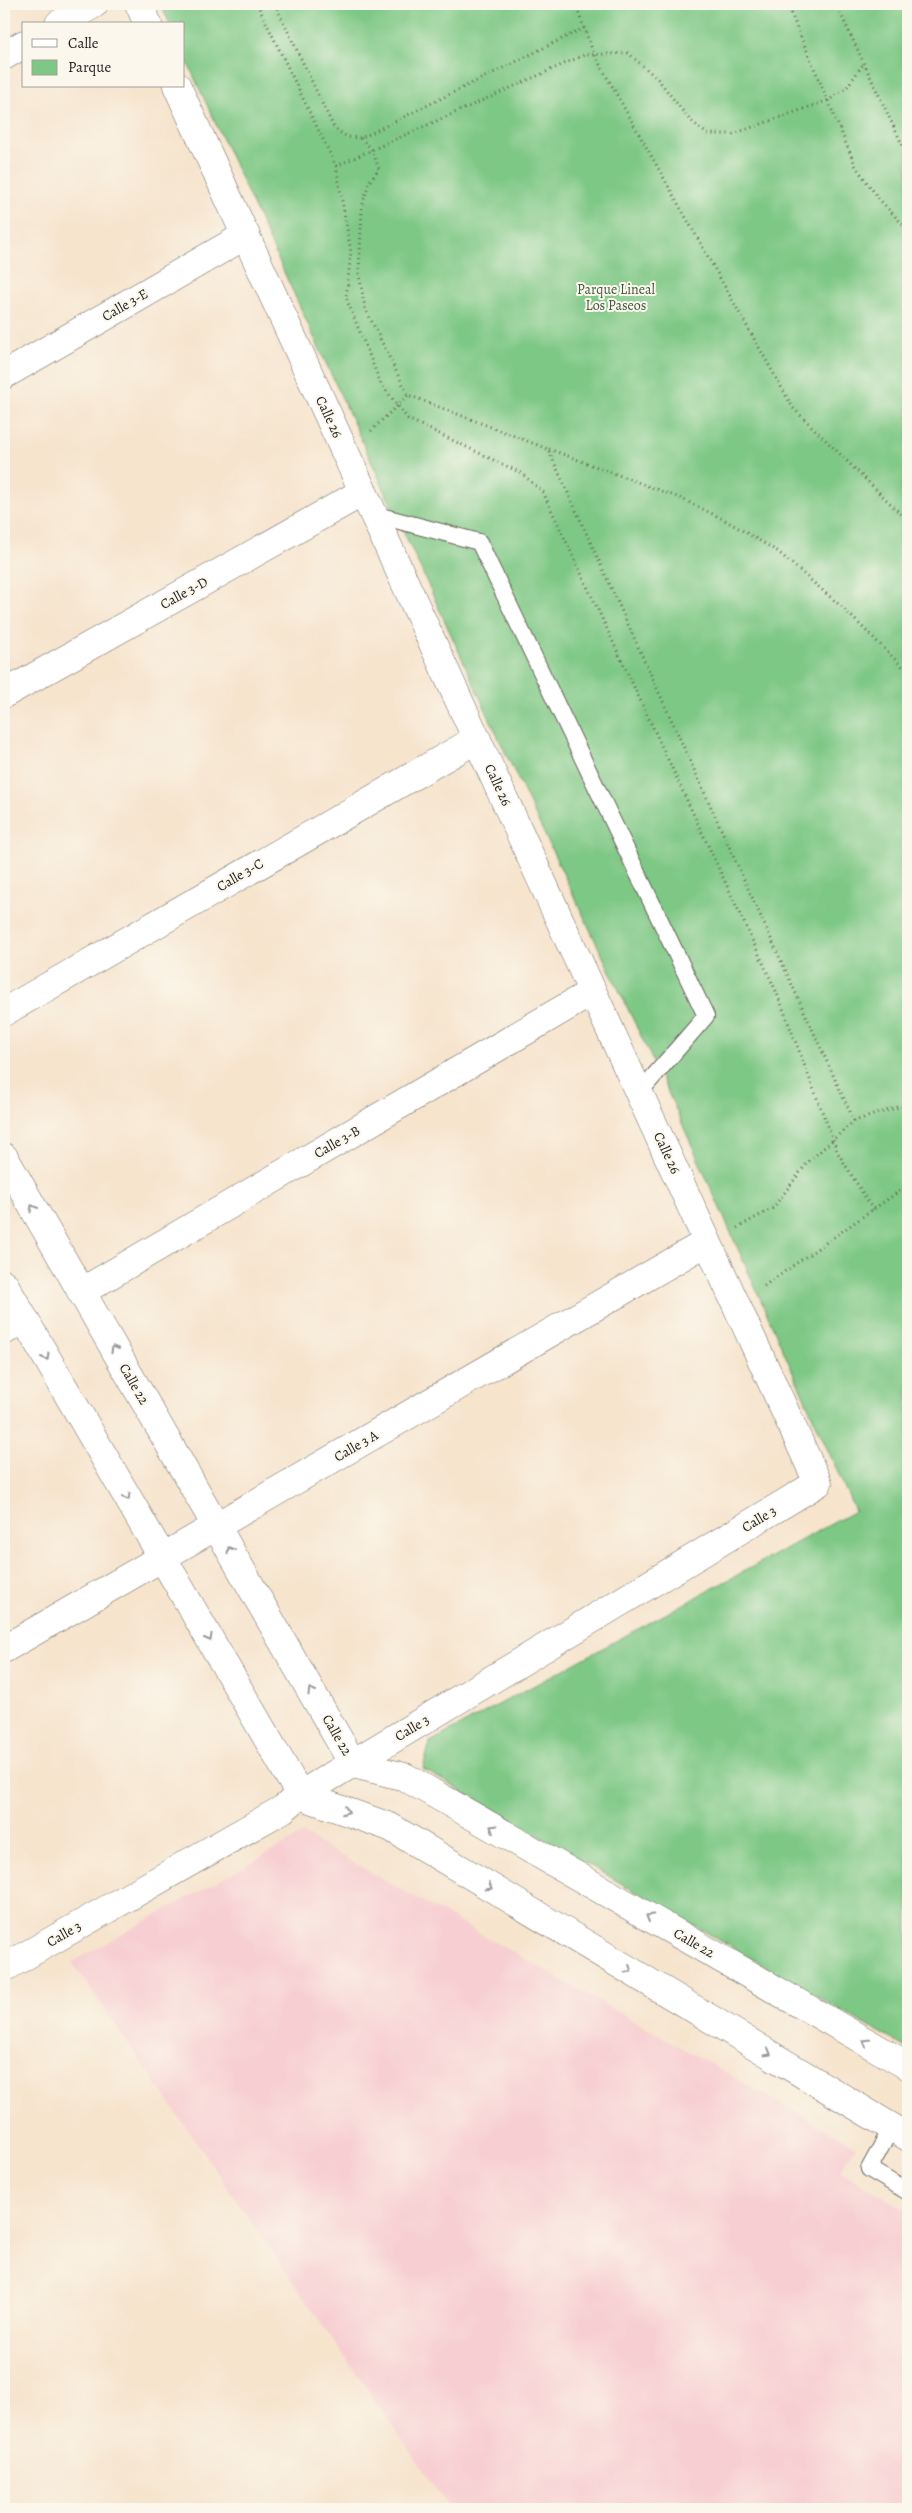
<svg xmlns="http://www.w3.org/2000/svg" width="912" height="2513" viewBox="0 0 912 2513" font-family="Alegreya,serif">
<rect width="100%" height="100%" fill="#fbf7ec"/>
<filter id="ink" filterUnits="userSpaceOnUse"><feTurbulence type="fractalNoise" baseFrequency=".02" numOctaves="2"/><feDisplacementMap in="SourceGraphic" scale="10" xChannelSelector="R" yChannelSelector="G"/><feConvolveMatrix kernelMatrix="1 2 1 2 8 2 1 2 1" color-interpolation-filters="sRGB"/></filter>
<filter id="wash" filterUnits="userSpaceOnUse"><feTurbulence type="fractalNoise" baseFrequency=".0096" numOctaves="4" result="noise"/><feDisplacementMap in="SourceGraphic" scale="20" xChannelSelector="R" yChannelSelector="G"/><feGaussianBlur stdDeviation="1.12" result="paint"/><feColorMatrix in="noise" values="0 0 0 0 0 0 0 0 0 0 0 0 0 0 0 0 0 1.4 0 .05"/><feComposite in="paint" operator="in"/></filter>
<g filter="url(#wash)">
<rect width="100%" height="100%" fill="#f6e4cd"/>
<path fill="#f7cfd2" d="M303,1834L856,2146L840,2171L908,2211V2509H450L72,1962Z"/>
<path fill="#7ec885" stroke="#4d7250" d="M160,4H908V2049L423,1769L430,1742L855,1511L672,1101L506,754L184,55V24H170Z"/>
</g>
<g filter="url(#ink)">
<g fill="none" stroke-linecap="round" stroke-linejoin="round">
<defs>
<g id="service">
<path d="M373,514L479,542L706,1016L639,1093"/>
<path d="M892,2127L869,2169L908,2192"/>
</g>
<g id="minor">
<path d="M139,4L148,24"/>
<path d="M59,24L94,4"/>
<path d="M4,56L24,44"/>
<path d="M4,375L246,235"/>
<path d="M4,694L363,492"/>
<path d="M4,1012L477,739"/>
<path d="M81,1292L592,992"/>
<path d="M4,1331L24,1319"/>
<path d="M4,1649L707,1242"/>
<path d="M4,1968L283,1809L300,1795L818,1483L177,86"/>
</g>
<g id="tertiary">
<path d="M4,1157L353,1764L405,1777L908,2066"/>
<path d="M4,1284L300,1795L390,1827L908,2137"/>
</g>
</defs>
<use href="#service" stroke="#68625a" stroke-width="18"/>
<use href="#minor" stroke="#68625a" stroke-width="29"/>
<use href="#tertiary" stroke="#68625a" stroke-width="29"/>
<g stroke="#68625a" stroke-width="3" stroke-dasharray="1 4" stroke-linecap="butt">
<path d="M257,4L336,166L351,252L346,298L381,384L408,419L521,473L543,492L777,993L838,1153L873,1210"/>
<path d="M275,4L334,128L347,137L361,138L584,28"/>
<path d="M575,4L594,54L793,408L908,521"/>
<path d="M787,4L856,167L879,199L908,230"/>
<path d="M836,4L908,157"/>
<path d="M361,138L372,150L379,169L369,182L362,207L359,273L365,308L408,395L548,449L854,1121"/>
<path d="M336,166L584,55L628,53L657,78L689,119L707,134H733L829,100L847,87L864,63"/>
<path d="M371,431L408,395"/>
<path d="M549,449L680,498L723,519L777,551L843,608L908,672"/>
<path d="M737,1228L773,1208L807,1163L854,1121L899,1107L908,1106"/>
<path d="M764,1286L908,1185"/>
</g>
<use href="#service" stroke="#fff" stroke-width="16"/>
<use href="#minor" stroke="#fff" stroke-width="28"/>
<use href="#tertiary" stroke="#fff" stroke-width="28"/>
</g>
<defs><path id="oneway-chevron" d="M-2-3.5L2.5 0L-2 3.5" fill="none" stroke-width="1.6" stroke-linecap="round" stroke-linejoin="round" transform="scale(1.25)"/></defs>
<g stroke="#999">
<use href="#oneway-chevron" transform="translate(33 1208) rotate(-120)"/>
<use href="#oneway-chevron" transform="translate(114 1349) rotate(-120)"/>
<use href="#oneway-chevron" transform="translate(46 1357) rotate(60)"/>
<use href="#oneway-chevron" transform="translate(127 1497) rotate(60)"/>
<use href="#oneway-chevron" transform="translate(230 1550) rotate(-120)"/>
<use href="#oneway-chevron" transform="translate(209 1638) rotate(60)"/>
<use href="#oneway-chevron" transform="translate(311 1691) rotate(-120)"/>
<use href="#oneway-chevron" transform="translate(346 1811) rotate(20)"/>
<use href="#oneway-chevron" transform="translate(493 1828) rotate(-150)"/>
<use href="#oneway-chevron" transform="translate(489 1887) rotate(31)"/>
<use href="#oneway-chevron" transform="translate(649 1917) rotate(-150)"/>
<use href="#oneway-chevron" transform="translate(629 1970) rotate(31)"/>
<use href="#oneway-chevron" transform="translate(866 2042) rotate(-150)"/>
<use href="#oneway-chevron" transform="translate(768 2053) rotate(31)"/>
</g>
</g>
<g text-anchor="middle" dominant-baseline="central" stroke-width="4" stroke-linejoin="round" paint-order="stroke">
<g font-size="14" fill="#3e5841" stroke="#fbf7ec">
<text x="616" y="289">Parque Lineal<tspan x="616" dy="16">Los Paseos</tspan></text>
</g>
<g font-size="14" fill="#1c1c1c" stroke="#fbf7ec">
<text transform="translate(125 305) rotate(-30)">Calle 3-E</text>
<text transform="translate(329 417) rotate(65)">Calle 26</text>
<text transform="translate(184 593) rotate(-29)">Calle 3-D</text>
<text transform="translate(498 785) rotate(65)">Calle 26</text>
<text transform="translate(240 875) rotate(-30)">Calle 3-C</text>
<text transform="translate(337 1142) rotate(-30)">Calle 3-B</text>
<text transform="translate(667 1153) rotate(65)">Calle 26</text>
<text transform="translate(134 1384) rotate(60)">Calle 22</text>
<text transform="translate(356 1446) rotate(-30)">Calle 3 A</text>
<text transform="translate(759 1519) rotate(-31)">Calle 3</text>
<text transform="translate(412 1728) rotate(-31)">Calle 3</text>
<text transform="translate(337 1735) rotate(60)">Calle 22</text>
<text transform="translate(64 1934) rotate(-30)">Calle 3</text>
<text transform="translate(694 1943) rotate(30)">Calle 22</text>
</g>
</g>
<rect width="912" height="2513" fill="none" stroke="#fbf7ec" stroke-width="20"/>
<rect x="22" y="22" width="162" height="65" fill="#fbf7ec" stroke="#a29f99"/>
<rect x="32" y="39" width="25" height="8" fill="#ffffff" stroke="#a29f99"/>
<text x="68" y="48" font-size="15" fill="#1c1c1c">Calle</text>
<rect x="32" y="60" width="25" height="15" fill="#7ec885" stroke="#a29f99"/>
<text x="68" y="72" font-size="15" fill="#1c1c1c">Parque</text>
</svg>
